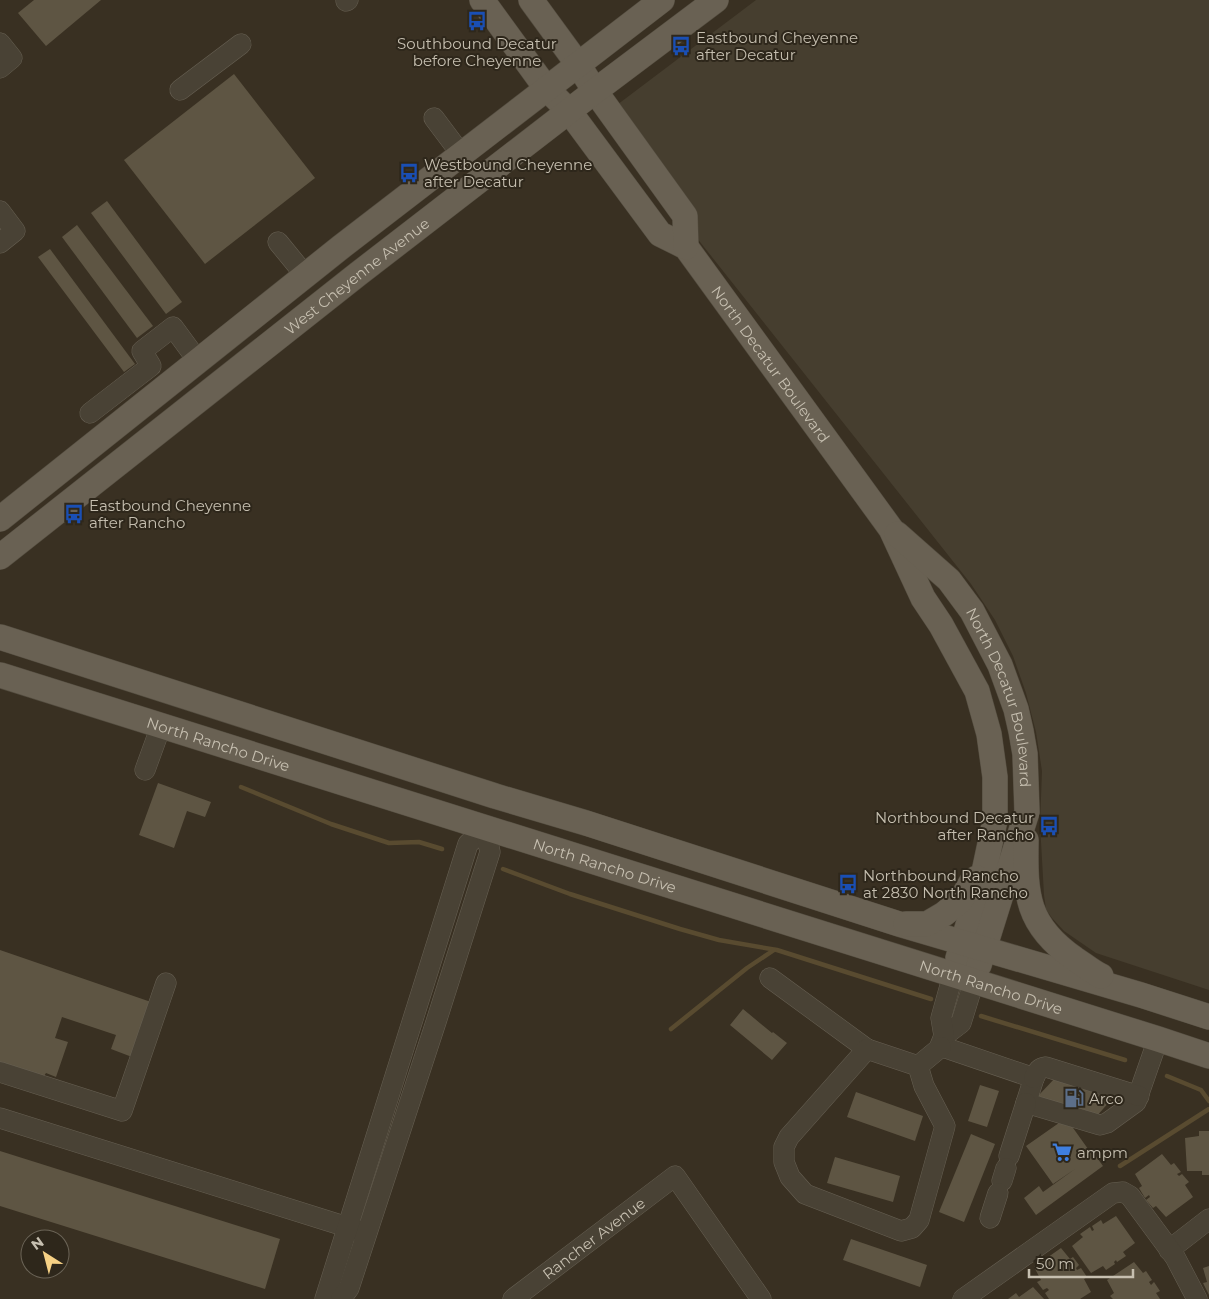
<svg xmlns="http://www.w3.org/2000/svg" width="1209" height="1299" viewBox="0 0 1209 1299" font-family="Montserrat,sans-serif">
<rect width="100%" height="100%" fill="#393022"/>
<path fill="#463e2f" d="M756,0H1209V990L1096,953L1064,931L1052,918L1046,909L1044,895L1040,824L1042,771L1036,732L1026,693L1013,656L995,620L971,584L601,117Z"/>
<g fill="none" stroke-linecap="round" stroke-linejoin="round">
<g stroke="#594b30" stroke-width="4.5">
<path d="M241,787L331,824L389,843L419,842L442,849"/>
<path d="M503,869L570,894L680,929L719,940L777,950L931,999"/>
<path d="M981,1016L1125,1060"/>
<path d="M671,1029L747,968L774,950"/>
<path d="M1167,1076L1201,1090L1209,1101"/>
<path d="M1120,1166L1209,1109"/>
</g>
</g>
<g fill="#5e5543">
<path d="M34,0H101L46,46L18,13Z"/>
<path d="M234,74L315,178L205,264L124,160Z"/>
<path d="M107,201L182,302L166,314L91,213Z"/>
<path d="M77,225L153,326L137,338L62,237Z"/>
<path d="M50,249L135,364L124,372L38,257Z"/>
<path d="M158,783L211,802L205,817L187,811L174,848L139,835Z"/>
<path d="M0,950L151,1002L132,1057L111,1049L116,1035L62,1017L55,1038L68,1042L56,1077L46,1073L40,1082L0,1068Z"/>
<path d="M743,1009L772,1033L773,1032L787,1043L772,1060L730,1025Z"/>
<path d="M1056,1077L1111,1100L1095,1118L1038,1096Z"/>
<path d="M980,1085L999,1091L987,1127L968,1121Z"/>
<path d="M856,1092L923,1116L915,1141L847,1117Z"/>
<path d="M1066,1118L1093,1156L1095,1155L1103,1166L1036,1215L1024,1198L1039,1186L1043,1192L1075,1169L1053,1184L1026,1146Z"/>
<path d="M1199,1131H1209V1175H1202V1171H1187L1185,1138L1199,1136Z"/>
<path d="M971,1134L995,1144L964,1222L939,1212Z"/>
<path d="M0,1151L280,1239L265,1289L0,1206Z"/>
<path d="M1162,1154L1171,1165L1174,1163L1181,1172L1177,1174L1179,1176L1182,1174L1189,1182L1185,1185L1193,1197L1166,1217L1156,1206L1153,1208L1146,1200L1150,1197L1149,1195L1145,1198L1139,1188L1142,1186L1135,1174Z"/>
<path d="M835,1157L900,1176L893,1202L827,1183Z"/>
<path d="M1116,1216L1135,1243L1123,1252L1126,1256L1117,1262L1116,1260L1114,1262L1115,1264L1106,1270L1103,1266L1091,1273L1072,1246L1083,1237L1080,1234L1090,1227L1092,1231L1094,1230L1092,1226L1101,1220L1103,1224Z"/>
<path d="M851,1239L927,1265L920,1287L843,1260Z"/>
<path d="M1061,1248L1070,1259L1073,1257L1079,1265L1076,1268L1077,1270L1081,1268L1087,1277L1084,1279L1091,1292L1080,1299H1049L1045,1293L1049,1290L1047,1288L1043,1290L1037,1282L1041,1280L1034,1267Z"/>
<path d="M1134,1262L1143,1273L1146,1271L1152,1280L1149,1282L1151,1285L1154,1282L1160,1291L1156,1293L1160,1299H1113L1110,1296L1114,1293L1107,1280Z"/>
<path d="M1209,1266V1295L1203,1283L1207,1282L1203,1268Z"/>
<path d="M1033,1287L1044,1299H1008L1016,1293L1019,1297Z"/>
</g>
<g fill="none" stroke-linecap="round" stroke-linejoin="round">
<defs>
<g id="minor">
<path d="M346,1L348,0"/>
<path d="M0,43L12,58L0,68"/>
<path d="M180,90L241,44"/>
<path d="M434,118L461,154"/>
<path d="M0,211L15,231L0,243"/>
<path d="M278,242L305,275"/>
<path d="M90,413L151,366L142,351L173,327L198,361"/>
<path d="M145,770L161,726"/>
<path d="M770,978L867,1049"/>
<path d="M974,981L961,1023L944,1036L940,1046L1034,1078L1026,1103L1100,1125L1107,1123L1136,1102L1158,1039"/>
<path d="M944,1036L941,1018L953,975"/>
<path d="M918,1066L867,1049L789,1137L784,1147V1162L790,1177L805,1194L901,1231L912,1228L919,1220L945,1126L924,1086L918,1066L941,1047"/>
<path d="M0,1072L122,1111L166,983"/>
<path d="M1034,1078C1037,1072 1038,1068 1046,1067L1139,1096"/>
<path d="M0,1118L360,1231"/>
<path d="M1009,1156L1026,1103"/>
<path d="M1002,1181L1006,1168"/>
<path d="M990,1218L998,1193"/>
<path d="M1169,1250L1209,1219"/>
<path d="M325,1299L468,844L485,828"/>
<path d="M341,1299L349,1288L436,1022L490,852L485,828"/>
<path id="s1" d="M513,1299L675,1176L761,1299"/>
<path d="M963,1299L1113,1193L1123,1192L1130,1196L1175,1257L1197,1299"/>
</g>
<g id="major">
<path id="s2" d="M482,0L546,88L569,111L660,234L686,247L891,529L923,598L941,625L977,691L989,734L995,777V820L984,872L958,958"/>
<path d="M531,0L577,63L595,91L685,216L686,247"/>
<path d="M0,519L341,247L662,0"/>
<path id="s3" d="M897,534L949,580L972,611L1000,665L1016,709L1021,731L1025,754L1027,812L979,965"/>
<path id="s4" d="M0,557L358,274L595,91L716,0"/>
<path d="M0,637L495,796L586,823L899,924L1141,995L1209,1017"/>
<path id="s5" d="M0,675L1158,1039L1209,1056"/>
<path d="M1026,840C1025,895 1026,925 1075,959C1083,964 1091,971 1101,976"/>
<path d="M906,924H927L944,914L961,900L972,881L977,878"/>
</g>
</defs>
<use href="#minor" stroke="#676053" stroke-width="21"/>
<use href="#major" stroke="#534c3f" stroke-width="26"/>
<use href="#minor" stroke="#494235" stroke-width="20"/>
<use href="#major" stroke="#696153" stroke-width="25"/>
</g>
<defs>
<symbol id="bus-bare" viewBox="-9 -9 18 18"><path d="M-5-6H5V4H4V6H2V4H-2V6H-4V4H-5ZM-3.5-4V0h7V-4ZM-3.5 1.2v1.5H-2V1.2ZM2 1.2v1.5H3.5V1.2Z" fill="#1a4fb4" stroke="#2e271b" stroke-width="2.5" paint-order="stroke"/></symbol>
<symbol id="fuel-bare" viewBox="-9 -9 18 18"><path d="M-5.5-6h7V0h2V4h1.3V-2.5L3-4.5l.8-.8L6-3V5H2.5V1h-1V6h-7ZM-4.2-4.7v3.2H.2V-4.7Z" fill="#5c6f8a" stroke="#2e271b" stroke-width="2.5" paint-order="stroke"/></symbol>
<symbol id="supermarket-bare" viewBox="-9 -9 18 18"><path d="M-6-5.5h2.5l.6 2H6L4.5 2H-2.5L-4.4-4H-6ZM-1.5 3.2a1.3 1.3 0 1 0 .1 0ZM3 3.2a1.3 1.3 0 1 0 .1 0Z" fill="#3f7fe0" stroke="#2e271b" stroke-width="2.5" paint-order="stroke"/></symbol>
</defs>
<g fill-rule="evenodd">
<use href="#bus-bare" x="463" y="7" width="28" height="28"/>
<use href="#bus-bare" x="667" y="32" width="28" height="28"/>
<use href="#bus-bare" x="395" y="159" width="28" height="28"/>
<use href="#bus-bare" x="60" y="500" width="28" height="28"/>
<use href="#bus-bare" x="1035" y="812" width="28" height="28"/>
<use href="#bus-bare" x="834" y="870" width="28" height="28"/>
<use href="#fuel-bare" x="1060" y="1084" width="28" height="28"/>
<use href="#supermarket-bare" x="1048" y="1138" width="28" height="28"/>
</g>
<g text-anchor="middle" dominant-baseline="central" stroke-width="4" stroke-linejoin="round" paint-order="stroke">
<g font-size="15" fill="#c6bfb0" stroke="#2e271b" text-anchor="start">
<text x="696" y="37">Eastbound Cheyenne<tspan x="696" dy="17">after Decatur</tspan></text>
<text x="477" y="43" text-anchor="middle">Southbound Decatur<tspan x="477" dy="17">before Cheyenne</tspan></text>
<text x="424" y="164">Westbound Cheyenne<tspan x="424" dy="17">after Decatur</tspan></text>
<text x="89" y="505">Eastbound Cheyenne<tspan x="89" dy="17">after Rancho</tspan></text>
<text x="1034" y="817" text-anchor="end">Northbound Decatur<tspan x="1034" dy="17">after Rancho</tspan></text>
<text x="863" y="875">Northbound Rancho<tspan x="863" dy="17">at 2830 North Rancho</tspan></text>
<text x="1089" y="1098">Arco</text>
<text x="1077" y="1152">ampm</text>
</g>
<g font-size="15" fill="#c6bfb0" stroke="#2e271b">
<text stroke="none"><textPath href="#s4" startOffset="454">West Cheyenne Avenue</textPath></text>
<text stroke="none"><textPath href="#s2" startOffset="468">North Decatur Boulevard</textPath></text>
<text stroke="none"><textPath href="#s3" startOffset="200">North Decatur Boulevard</textPath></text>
<text stroke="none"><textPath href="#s5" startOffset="229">North Rancho Drive</textPath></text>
<text stroke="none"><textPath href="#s5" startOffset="634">North Rancho Drive</textPath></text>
<text stroke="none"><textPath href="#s5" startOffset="1039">North Rancho Drive</textPath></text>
<text stroke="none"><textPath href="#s1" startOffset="101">Rancher Avenue</textPath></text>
</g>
</g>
<g transform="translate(45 1254) rotate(324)"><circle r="24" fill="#2e271b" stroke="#6b6457"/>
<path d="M0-4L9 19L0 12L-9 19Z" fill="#f6d185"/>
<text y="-8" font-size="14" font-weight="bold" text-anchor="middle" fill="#c6bfb0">N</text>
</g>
<path d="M1029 1269v8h104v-8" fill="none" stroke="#c6bfb0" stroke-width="2.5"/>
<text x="1036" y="1269" font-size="15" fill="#c6bfb0" stroke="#2e271b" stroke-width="4" paint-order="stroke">50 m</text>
</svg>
